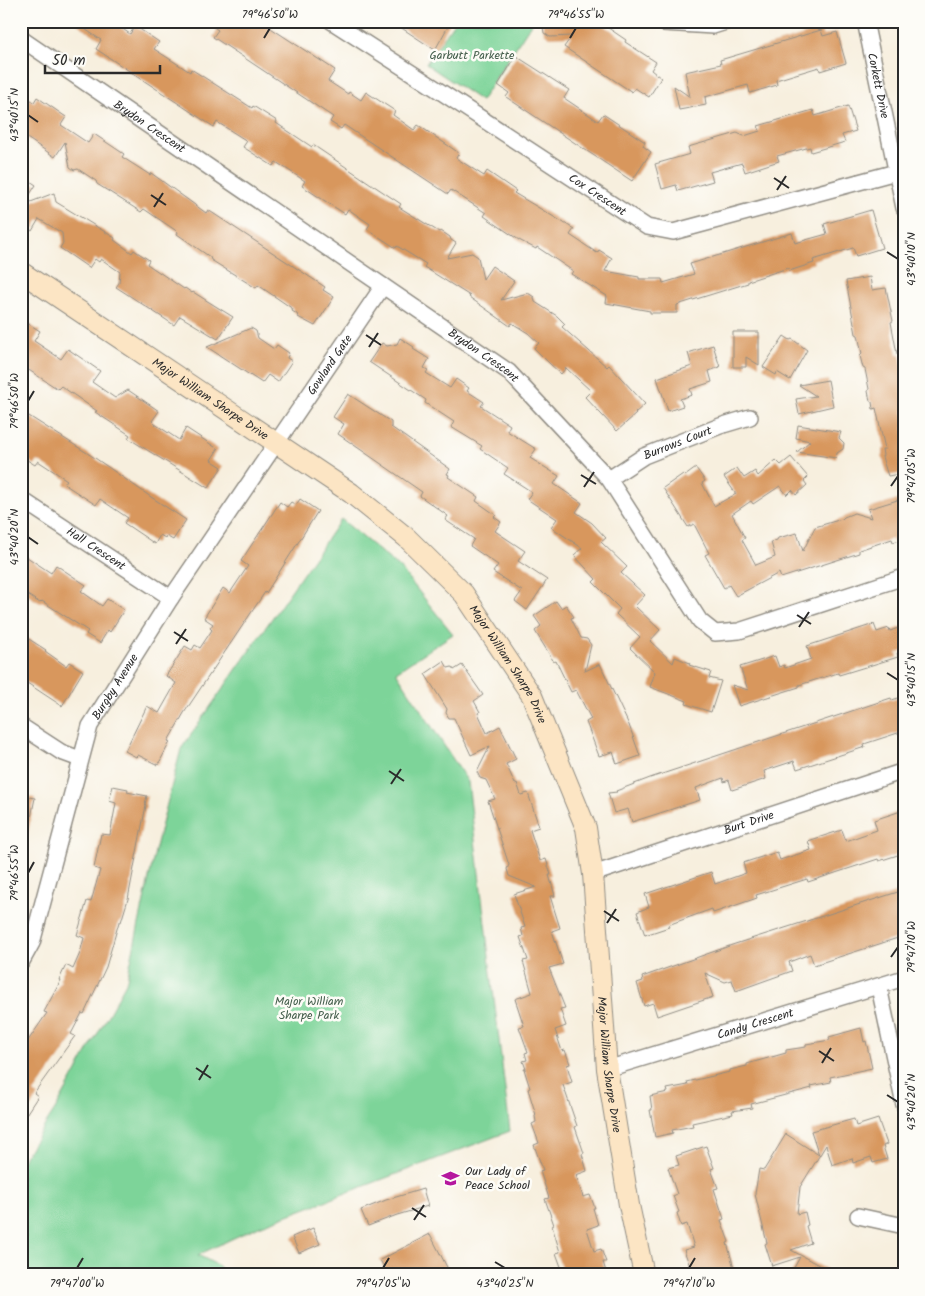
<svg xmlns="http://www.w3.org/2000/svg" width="925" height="1296" viewBox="0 0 925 1296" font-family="Kalam,sans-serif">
<rect width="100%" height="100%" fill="#fdfcf7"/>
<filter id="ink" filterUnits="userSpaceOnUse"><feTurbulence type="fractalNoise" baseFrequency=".02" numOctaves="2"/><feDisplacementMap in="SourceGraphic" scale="10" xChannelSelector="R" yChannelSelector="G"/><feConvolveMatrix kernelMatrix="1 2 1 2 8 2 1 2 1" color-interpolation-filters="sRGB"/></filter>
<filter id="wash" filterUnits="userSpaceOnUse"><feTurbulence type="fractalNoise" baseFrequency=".0096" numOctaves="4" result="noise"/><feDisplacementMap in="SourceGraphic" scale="20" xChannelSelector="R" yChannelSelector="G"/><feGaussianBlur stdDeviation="1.12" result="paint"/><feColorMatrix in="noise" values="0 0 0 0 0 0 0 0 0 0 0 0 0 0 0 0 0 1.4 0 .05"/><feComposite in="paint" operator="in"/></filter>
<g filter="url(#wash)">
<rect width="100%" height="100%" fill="#f7efde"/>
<g fill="#7dd499" stroke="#548062">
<path d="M455,21H533L481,101L426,64Z"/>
<path d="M341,519L400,568L453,634L396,672L468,782L510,1131L259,1226L198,1255L219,1266L227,1275H21V1162L55,1110L126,983L155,851L181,749Z"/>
</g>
<g id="blocks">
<g fill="#d8975d">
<path d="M73,21H111L130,34L135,26L159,42L154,49L190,72L191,69L252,108L253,106L277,121L276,123L312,147L313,145L401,204L399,207L439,232L441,231L450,237L451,240L456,243L447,258L472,253L478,257L483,279L492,266L514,281L501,300L528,293L534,297L535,302L557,316L565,324L562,327L607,367L609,365L645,404L635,413L636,414L617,431L585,397L591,391L566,368L561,374L549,363L534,348L539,343L528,333L512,323L510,326L469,297L470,296L424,267L426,264L397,246L396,248L367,229L370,224L348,209L345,214L302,186L305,181L276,162L273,166L243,147L247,141L217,122L214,127L96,49L101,40Z"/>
<path d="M205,21H260L335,70L328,81L348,94L349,92L361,100L366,92L395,111L393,115L414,130L418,125L459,153L456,158L484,176L487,171L516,191L514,193L574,229L570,235L597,253L599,250L612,258L605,271L639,277V279H662L663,283L694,274L690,264L792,233L795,243L827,234L824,224L871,210L882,248L856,256L853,248L813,260L814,263L789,271L788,268L748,281V283L677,305V313H650V311L606,303L607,296L571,274L573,271L537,247L536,249L519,240L484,216L486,213L451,190L448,194L344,125L341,129L330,122L333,117L213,37L218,30Z"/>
<path d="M391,21H451L435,50Z"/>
<path d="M542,21H598L626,40L625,42L656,62L651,70L661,78L649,97L635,88L632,92L564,47L572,36L550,37L544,33Z"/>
<path d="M821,30L823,36L837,32L846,63L820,71L819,67L776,80L777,85L750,93L748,85L705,97L706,105L679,110L674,86L690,97L685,72L721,64L720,60Z"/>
<path d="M516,56L569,90L564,98L598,121L603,114L645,142L643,146L651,152L632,181L506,97L509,93L498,85Z"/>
<path d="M21,93L34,102L37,97L66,117L61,125L88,143L94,134L124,154L122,157L150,175L151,173L206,213L208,210L325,287L323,290L334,297L315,326L298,317L297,314L292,311L293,309L258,285L256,288L211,260L210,257L177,234L178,232L144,209L141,212L97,184L96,181L78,169L74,170L70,167L65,142L55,157L21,134Z"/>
<path d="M848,106L856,131L842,135L845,142L811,152L810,147L777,156L779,161L745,172L742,163L710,172L713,181L678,191L676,185L662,189L655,164L690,154L688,147L737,133L744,136L760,131L758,126L813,110L815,116Z"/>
<path d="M21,175L36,185L23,205L54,193L56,202L115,238L114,240L132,253L134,250L149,260L147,264L184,289L185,288L192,293L193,292L233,317L218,339L180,316L174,325L130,296L116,287L119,283L120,272L101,259L99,262L95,259L89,268L76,259L60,248L63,243L62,233L39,219L32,231L21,224V218L26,210L21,208Z"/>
<path d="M870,277L872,290L886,288L893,321L891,322L897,354H900L904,371V473L888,476L882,457L883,455L882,449H885L876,408L873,409L872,402L870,401L868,391L869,389L865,369L863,368L860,356L862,354L858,335L856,334L846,281Z"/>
<path d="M21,319L40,331L34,341L61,359L68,349L100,371L92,382L115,398L128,390L159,411L152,421L155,424L179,440L186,428L218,449L211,460L222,467L208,488L128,438L130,435L95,412L97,411L61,386L58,389L21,365Z"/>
<path d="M251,328L256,331L258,338L274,349L277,345L289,353L287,358L292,361L278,382L268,375L262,383L207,347Z"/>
<path d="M733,332H759V365L746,357V367H733Z"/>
<path d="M784,336L790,340L792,339L807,350L790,380L777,372L776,375L763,367Z"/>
<path d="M400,338L414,347L413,349L429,359L424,368L428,370L426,373L450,388L456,379L469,388L467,391L484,402L481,406L510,425L507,431L536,449L530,458L559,476L554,484L582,503L576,512L592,523L606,538L601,542L627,567L621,573L645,595L635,606L660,630L650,641L673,663L675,657L690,663L689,665L711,672L709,678L721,681L711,712L686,704L687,701L650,687L655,672L630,648L640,637L616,614L620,609L593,582L596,579L574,555L582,548L551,527L557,519L527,499L532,492L504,474L508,468L480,449L482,446L451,427L454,422L425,403L426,400L369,362L382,343L387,346L397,344Z"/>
<path d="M713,345L720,367L709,371L712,382L690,389L692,395L680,399L683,406L668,411L657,378L692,366L688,353Z"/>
<path d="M828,380L833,406L799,414L796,399L816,396L799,385Z"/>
<path d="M348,394L391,422V427L450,469L447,474L449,475L448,477L478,497L476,501L496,515L494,517L501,522L495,531L525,551L518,561L547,580L527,610L515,601L522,591L493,572L498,565L470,546L474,539L445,520L448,516L420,496L422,492L338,434L344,424L333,417Z"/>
<path d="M21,411L95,458L148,495L186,520L173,540L166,536L165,538L160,535L155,544L124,523L128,518L100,499L96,505L64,484L67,480L38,461L35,465L21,456Z"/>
<path d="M798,425L841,432L839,438L844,443L843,449L837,453L836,458L797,452L810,441L796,438Z"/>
<path d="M791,457L808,477L804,481L807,485L796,495L792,490L787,495L780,486L753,504L751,501L732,514L745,538L742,540L756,565L775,557L771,542L777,540L778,538L797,533L803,551L815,527L842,519L844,517L854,513L871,518L868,509L904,498V539L893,542L892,539L859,550V553L781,578L779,573L736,596L729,585L724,588L705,555L709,553L694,524L688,527L663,488L683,474L685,476L696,468L705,481L702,483L714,506L736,494L724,477L737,468L744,478L755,471L758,476L776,460L781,465Z"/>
<path d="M300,499L318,511L266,593L265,592L184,713L168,741L170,742L158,765L138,755L136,757L125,751L147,706L159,713L176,683L166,676L185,646L192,650L195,645L200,648L212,630L210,628L213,624L204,618L223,588L230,593L248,566L241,561L280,502L287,507L291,502L296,505Z"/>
<path d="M21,553L51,573L56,565L86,585L81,591L102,606L107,599L124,610L110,632L108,630L100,643L86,634L88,631L42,601L40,603L21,591Z"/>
<path d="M556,601L561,608L566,605L574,617L571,618L581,638L587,639L591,645L585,671L600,664L629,725L640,756L617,764L613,752L599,756L586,722L591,719L576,690L571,692L556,661L554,662L535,631L541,626L534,616Z"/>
<path d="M874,624L877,632L889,628L890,631L904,626V651L897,653L898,657L839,675L838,673L799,685V687L739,706L732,685L748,690L740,667L775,656L779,667L784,665L785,668L811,659L807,646Z"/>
<path d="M21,634L46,650L45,651L66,666L69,662L83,671L62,706L21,679Z"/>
<path d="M444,661L448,668L452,667L454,670L462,665L483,695L474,701L480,712L478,713L487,733L500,726L516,759L506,764L515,784L517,783L521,795L528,793L539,827L530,830L540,861L546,859L551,875H549L555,896H550L560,928L552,931L563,964L549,968L565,1008L560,1009L566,1026L555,1030L562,1051L565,1050L570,1064L567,1065L572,1082L563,1085L577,1126L575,1127L584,1153L582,1154L587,1171L576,1175L583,1197L590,1195L595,1208H593L598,1225L587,1229L594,1251L601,1249L606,1262H603L607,1275H564L556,1253L560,1252L552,1226L554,1225L545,1199L549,1198L540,1171L543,1170L534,1145L539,1143L532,1124L536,1122L535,1116L536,1115L528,1089L530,1088L524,1069H526L523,1061L527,1060L525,1053L528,1052L519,1027L524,1026L515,999L532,993L523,961L528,960L520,937L523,936L521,928L525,927L514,894L536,887L509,876L507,869L509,865L488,801L495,799L486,780L480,778L477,772L490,746L471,755L454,718H449L446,713L447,709L425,674Z"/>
<path d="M891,698L892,700L898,698L904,714V731L864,744L865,747L797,769L794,761L764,771L766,779L732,790L729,780L724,782L723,778L696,788L700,800L632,822L628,809L614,813L608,793L617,792L616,791L650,778Z"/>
<path d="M113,786L128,789L127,792L147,796L145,804L146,805L128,899L121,922H119L106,967L84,1014L82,1013L71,1034L75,1036L34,1093L38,1096L21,1122V1051L47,1013L44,1012L61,980H59L66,965L73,969L80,953L84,938L77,935L87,901L91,902L100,870L94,868L101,834L110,835L116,803L109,801Z"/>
<path d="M21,796L35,798L27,837H21Z"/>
<path d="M904,810V853L879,861L878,859L808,882L807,879L756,895L757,898L713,913L712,909L668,925L669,927L645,935L637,912L649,907L645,894L711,872L715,884L746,873L743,863L777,852L780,860L811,850L808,841L842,830L846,841L877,830L874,820Z"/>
<path d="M904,890V936L814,965L810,954L789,962L792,971L736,991L732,980L725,982L705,973L713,997L657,1016L653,1003L644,1006L637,983L643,981L642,977L735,944Z"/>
<path d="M861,1028L864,1042L866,1041L872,1068L830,1077L831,1082L811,1086L812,1088L751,1104L752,1108L732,1111L733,1114L692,1123L693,1126L672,1130L673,1133L655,1137L650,1110H652L650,1096L668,1092L667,1089L688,1085L687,1082L730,1072V1070L747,1066V1064L786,1053V1050L806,1047V1044L830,1040L829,1037Z"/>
<path d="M854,1119L856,1126L878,1119L887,1144L883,1146L887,1159L873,1163L871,1157L853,1163L852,1158L832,1165L826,1145L800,1187L797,1214L805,1212L808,1225L806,1226L811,1243L791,1250L837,1275H790L800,1257L772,1266L765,1244L767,1243L755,1194L759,1169L764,1170L786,1134L819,1155L811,1131Z"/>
<path d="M706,1146L714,1168L711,1169L718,1188L714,1189L724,1219L721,1220L729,1242L727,1243L736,1275H693L684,1250L694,1247L687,1224L681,1226L677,1213L679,1212L673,1196L677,1194L668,1168L679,1165L676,1156Z"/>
<path d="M423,1189L428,1206L397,1215L368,1226L361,1210L386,1200Z"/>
<path d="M313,1228L320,1244L299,1253L292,1237Z"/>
<path d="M430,1234L451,1275H388L380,1260Z"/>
</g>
</g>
</g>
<g filter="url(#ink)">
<use href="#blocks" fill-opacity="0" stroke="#918d84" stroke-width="1"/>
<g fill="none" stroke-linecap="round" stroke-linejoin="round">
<defs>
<g id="street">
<path id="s1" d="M331,21L435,88L647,227L673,232L896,172"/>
<path d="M661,21L663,23L713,26L729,21"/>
<path id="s2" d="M865,21L904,208"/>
<path id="s3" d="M21,38L26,42L509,372L609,479L700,621L715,633L739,631L904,577"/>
<path id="s4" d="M609,479L644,456L720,426L750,417"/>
<path id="s5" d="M21,499L171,598"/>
<path d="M21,726L61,752L80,759"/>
<path id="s6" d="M593,874L904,771"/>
<path id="s7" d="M21,963L32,943L90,726L171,598L383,286"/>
<path d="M879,987L904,1105"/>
<path id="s8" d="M607,1069L904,978"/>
<path d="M858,1216L904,1226"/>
</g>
<g id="secondary">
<path id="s9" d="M21,272L351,493L407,538L464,594L532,696L586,828L593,874L607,1069L629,1205L644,1275"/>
</g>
</defs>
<use href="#street" stroke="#918d84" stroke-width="18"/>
<use href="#secondary" stroke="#918d84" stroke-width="22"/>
<use href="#street" stroke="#fff" stroke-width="15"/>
<use href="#secondary" stroke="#fce5c4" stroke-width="20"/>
</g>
</g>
<path fill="none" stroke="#2b2b2b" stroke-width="2" d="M264,38L270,28M570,38L576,28M28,115L38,122M774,178L789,188M777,190L786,176M151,195L166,205M154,207L163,193M887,252L898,259M366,335L381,345M369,347L378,333M28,401L34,391M581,475L596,484M891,486L898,476M584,487L594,472M28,537L38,544M797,615L811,624M799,627L809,612M174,632L188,641M176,644L186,629M887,673L898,680M389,771L404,781M391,784L401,769M28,873L34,862M604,911L619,921M607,923L616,909M891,957L898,947M819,1051L834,1061M822,1063L831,1048M196,1068L211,1078M199,1080L208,1065M887,1095L898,1102M412,1208L426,1217M414,1220L424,1205M495,1262L505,1268M77,1268L83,1258M383,1268L389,1258M689,1268L695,1258"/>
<defs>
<symbol id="school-bare" viewBox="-9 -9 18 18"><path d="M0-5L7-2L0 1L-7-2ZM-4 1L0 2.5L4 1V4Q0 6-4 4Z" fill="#b5179e" stroke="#fdfcf7" stroke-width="2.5" paint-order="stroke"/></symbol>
</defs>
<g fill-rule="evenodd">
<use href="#school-bare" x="438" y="1166" width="25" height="25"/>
</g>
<g text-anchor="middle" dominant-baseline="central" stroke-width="5" stroke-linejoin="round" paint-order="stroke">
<g font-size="12" fill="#445e4c" stroke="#fdfcf7">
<text x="472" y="55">Garbutt Parkette</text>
<text x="309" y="1001">Major William<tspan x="309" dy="14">Sharpe Park</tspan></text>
</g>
<g font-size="12" fill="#2b2b2b" stroke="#fdfcf7">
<text stroke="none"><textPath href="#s2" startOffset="66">Corkett Drive</textPath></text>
<text stroke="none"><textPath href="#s3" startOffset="156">Brydon Crescent</textPath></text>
<text stroke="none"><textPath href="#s1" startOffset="318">Cox Crescent</textPath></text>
<text stroke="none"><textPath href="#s3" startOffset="561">Brydon Crescent</textPath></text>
<text stroke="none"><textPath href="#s7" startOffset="681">Gowland Gate</textPath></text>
<text stroke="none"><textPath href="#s9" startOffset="228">Major William Sharpe Drive</textPath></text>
<text stroke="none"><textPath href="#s4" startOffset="78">Burrows Court</textPath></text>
<text stroke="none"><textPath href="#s5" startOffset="90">Hall Crescent</textPath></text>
<text stroke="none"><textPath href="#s9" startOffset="632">Major William Sharpe Drive</textPath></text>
<text stroke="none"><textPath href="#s7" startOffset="294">Burgby Avenue</textPath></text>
<text stroke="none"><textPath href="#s6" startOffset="164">Burt Drive</textPath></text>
<text stroke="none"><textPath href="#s8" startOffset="155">Candy Crescent</textPath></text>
<text stroke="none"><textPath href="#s9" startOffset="1052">Major William Sharpe Drive</textPath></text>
</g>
<g font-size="12" fill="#2b2b2b" stroke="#fdfcf7" text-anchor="start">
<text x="465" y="1171">Our Lady of<tspan x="465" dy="14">Peace School</tspan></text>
</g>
</g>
<rect width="925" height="1296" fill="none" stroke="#fdfcf7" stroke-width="55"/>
<path d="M45 65v8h115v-8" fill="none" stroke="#2b2b2b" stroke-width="2.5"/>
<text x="52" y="65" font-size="15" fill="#2b2b2b" stroke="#fdfcf7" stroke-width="4" paint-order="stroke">50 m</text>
<rect x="28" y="28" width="870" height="1240" fill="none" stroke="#2b2b2b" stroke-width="2"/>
<g font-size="12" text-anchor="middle" fill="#2b2b2b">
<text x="270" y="18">79°46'50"W</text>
<text x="576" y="18">79°46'55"W</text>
<text transform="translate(14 115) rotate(-90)" y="4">43°40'15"N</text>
<text transform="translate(911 259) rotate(-90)" y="4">43°40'10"N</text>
<text transform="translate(14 401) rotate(-90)" y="4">79°46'50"W</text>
<text transform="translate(911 476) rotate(-90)" y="4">79°47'05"W</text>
<text transform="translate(14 537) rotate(-90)" y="4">43°40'20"N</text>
<text transform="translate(911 680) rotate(-90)" y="4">43°40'15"N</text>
<text transform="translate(14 873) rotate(-90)" y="4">79°46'55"W</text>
<text transform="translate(911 947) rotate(-90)" y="4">79°47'10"W</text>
<text transform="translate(911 1102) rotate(-90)" y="4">43°40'20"N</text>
<text x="77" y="1287">79°47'00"W</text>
<text x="383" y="1287">79°47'05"W</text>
<text x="505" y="1287">43°40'25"N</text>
<text x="689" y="1287">79°47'10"W</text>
</g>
</svg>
